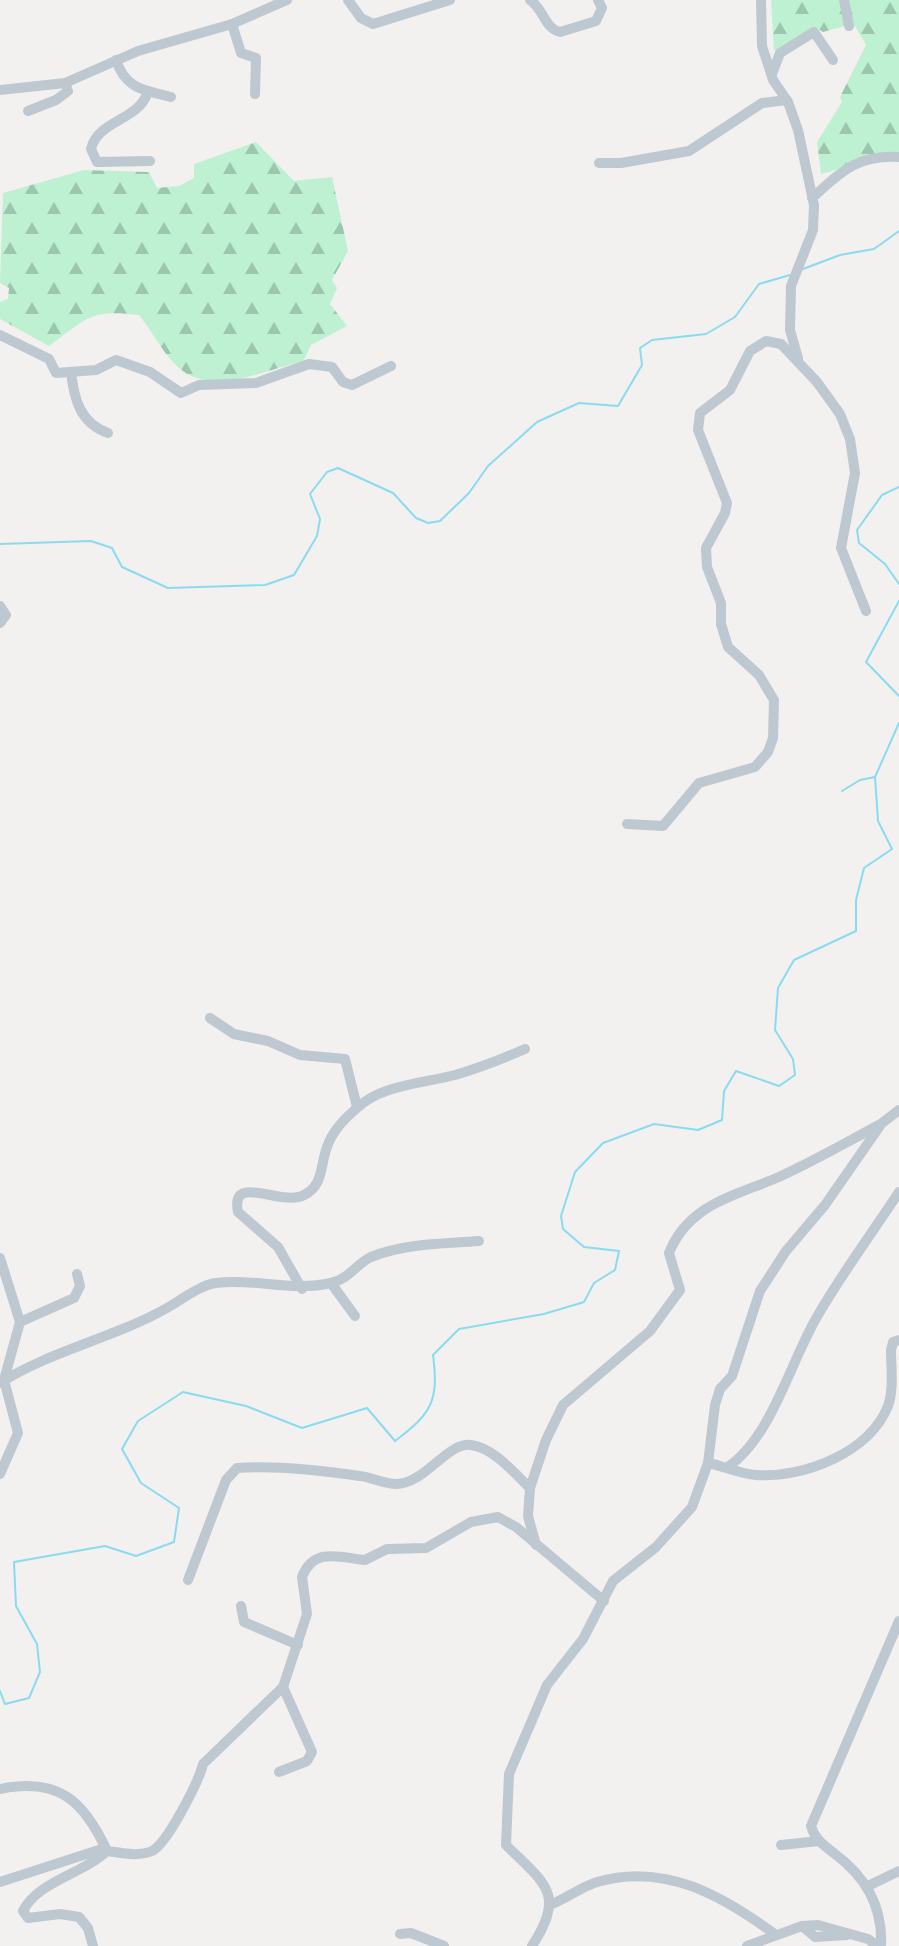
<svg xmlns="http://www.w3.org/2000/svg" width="899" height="1946" viewBox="0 0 899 1946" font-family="'Archivo Narrow',sans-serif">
<defs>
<pattern id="forest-firs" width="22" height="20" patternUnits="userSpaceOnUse" patternTransform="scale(2)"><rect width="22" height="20" fill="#bef1d2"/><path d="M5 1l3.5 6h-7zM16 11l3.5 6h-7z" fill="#9cc6ae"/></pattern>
</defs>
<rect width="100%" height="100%" fill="#f3f0f0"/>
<g fill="url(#forest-firs)">
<path d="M771,0H842L845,26L823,32L815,27L774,51Z"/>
<path d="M847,0H899V152L821,174L817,142L842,102L840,97L866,45L849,16Z"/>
<path d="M256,142L294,181L332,177L348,251L332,280L337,288L330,304L347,326L311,345L303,362C263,369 211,399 177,366C162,352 152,331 139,315C90,309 87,318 49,346L0,319V302L8,299L9,288L0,283L3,193L84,170L149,172L157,188L179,186L194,178V164Z"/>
</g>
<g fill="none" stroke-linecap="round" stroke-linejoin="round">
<g stroke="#8adbf0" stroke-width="2">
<path d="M803,269L840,255L874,249L899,231"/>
<path d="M899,487L882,495L857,530L859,543L885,564L899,584"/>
<path d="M0,544L91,541L112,548L122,567L168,588L265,585L294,575L317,536L320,519L310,494L327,472L338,468L393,493L416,518L428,523L440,521L469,493L488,466L537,422L579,403L618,406L642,365L640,348L652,340L706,334L735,317L759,284L790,275"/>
<path d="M899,601L866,662L899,696"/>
<path d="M842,791L860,780L875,777L899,723"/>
<path d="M0,1691L5,1704L29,1698L40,1672L37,1644L16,1606L14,1562L105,1546L136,1556L174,1542L179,1508L141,1483L122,1449L138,1421L183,1392L246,1406L302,1428L367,1408L395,1441C432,1413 439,1401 433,1355L459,1329L544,1314L584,1302L594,1283L615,1270L619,1251L584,1247L563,1229L561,1216L575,1172L603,1143L654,1124L698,1130L722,1120L724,1091L736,1071L779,1086L795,1075L793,1059L775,1030L778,988L794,960L856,931V900L864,868L892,849L878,821L875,777"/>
</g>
<g stroke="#bec8d0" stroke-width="10">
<path d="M348,0L361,18L373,24L450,0"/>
<path d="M530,0C544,9 544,28 560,32L596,21L602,8L598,0"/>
<path d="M761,0L762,46L773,80L788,102L798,130L814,205L813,230L791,286L790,330L798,358"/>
<path d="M844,0L849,26"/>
<path d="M232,24L241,53L256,58L255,94"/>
<path d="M116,60C126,90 145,90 171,97"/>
<path d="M772,74L780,53L814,32L833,60"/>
<path d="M0,90L65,83L138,51L232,24L287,0"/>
<path d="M147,94C138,120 97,121 91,149L97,162L150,161"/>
<path d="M28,111L56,100L68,91L65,83"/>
<path d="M599,163H621L689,151L762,103L787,100"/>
<path d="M812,198C841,172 856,155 899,157"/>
<path d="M0,335L49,359L56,373L96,370L116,360L150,372L181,393L199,385L256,383L309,364L332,367L343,382L352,385L391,366"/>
<path d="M71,372C74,399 80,423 108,433"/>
<path d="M0,606L6,615L0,623"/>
<path d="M627,824L663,826L699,783L755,767L768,752L773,738L774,700L759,675L728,647L721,624V603L707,567L706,548L725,513L727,503L698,430L700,413L730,390L750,351L766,341L781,344L817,382L840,414L850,439L855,473L841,548L866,611"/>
<path d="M210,1018L234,1034L268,1041L300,1055L345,1059L357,1107"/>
<path d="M0,1258L20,1322L4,1380L18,1433L0,1474"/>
<path d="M331,1283L355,1316"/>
<path d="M302,1289L278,1247L238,1212C230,1172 281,1207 304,1195C324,1185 320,1165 327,1147C332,1132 345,1118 357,1108C381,1085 424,1083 455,1075C479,1068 502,1059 525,1049"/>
<path d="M20,1322L74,1298L80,1286L77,1274"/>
<path d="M0,1383C52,1350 114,1338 167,1308C181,1300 200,1285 216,1283C256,1278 290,1292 331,1283C349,1279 356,1264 371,1257C406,1243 443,1244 479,1241"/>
<path d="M708,1463C724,1466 740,1474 756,1475C804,1478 869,1453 888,1406C894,1390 891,1366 891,1350L893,1342L899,1340"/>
<path d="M729,1466C772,1436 791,1360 818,1315C843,1272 872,1233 899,1192"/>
<path d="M536,1545L528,1516L530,1488L546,1440L563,1405L650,1331L680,1290L669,1253C689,1203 736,1196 781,1176C814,1161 847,1142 879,1125"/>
<path d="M188,1580L226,1480L237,1468C277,1465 320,1470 360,1476C371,1477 384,1484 396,1484C425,1484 447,1442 471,1445C494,1448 514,1473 530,1488"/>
<path d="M241,1606L244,1622L298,1645"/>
<path d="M279,1772L307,1761L312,1752L283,1687"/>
<path d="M0,1789C59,1777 84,1801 107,1851"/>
<path d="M781,1845L819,1841"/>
<path d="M107,1851C122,1853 138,1857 152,1851C167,1844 199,1781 203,1764L283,1687L307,1614L302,1577C314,1546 341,1558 365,1560L387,1549L426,1548L471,1522L498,1517L516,1527L604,1601"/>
<path d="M0,1882L105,1848"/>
<path d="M868,1886L899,1871"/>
<path d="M552,1904C567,1898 581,1887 597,1882C665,1862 723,1896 776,1935"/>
<path d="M802,1926L815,1937L847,1935"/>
<path d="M400,1934L411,1933L444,1946"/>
<path d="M93,1946L88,1928L79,1917L60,1914L28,1918L23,1911C38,1881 83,1874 107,1851"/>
<path d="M532,1946C566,1893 545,1884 506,1845L509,1774L547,1685L583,1639L613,1581L656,1547L692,1507L708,1463L715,1405L720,1389L732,1376L760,1291L786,1251L825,1205L882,1123L899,1110"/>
<path d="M747,1946L802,1926L818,1925L868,1939L878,1946"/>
<path d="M881,1946C883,1907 866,1877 835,1854C824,1845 815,1840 811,1826L899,1621"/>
</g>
</g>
</svg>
